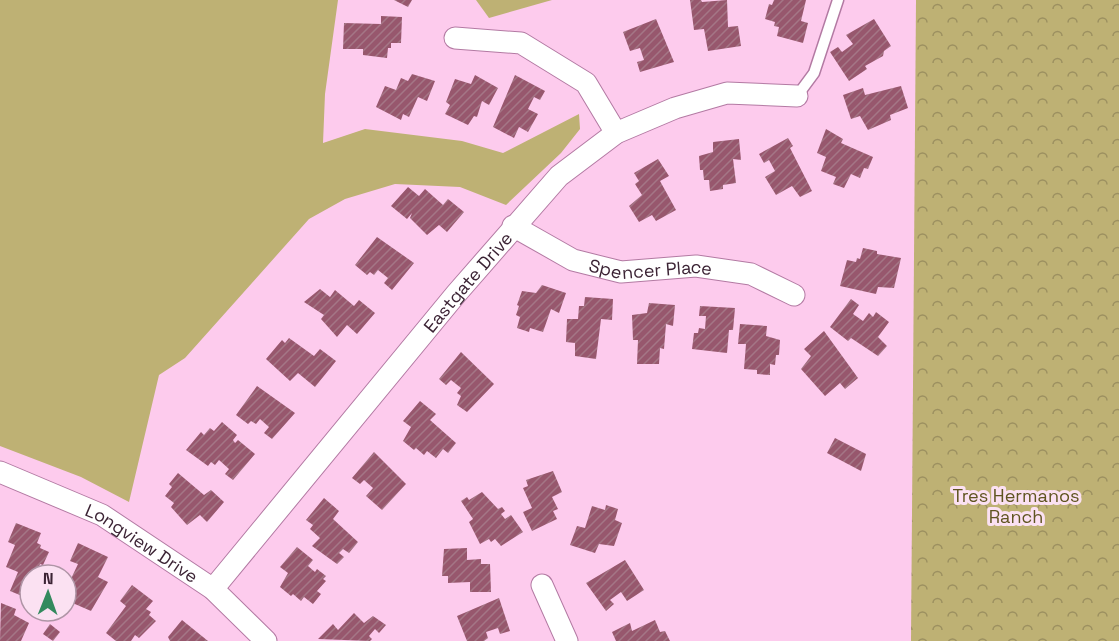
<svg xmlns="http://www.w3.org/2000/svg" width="1119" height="641" viewBox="0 0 1119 641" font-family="'Space Grotesk',sans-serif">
<defs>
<pattern id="park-crowns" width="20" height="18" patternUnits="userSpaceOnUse" patternTransform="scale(1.5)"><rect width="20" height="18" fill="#beb174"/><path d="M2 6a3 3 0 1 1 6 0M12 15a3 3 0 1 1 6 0" fill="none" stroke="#9c9060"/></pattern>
<pattern id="building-hatch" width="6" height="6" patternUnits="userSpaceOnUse" patternTransform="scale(1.5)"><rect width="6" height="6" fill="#97576d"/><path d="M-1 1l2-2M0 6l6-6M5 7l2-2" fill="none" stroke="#a47686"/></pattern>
</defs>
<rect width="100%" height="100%" fill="#fdcbed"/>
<g fill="#beb174">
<path d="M0,0H338L325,94L323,143L365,129L462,141L503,153L579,114L580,129L561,153L506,205L460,187L395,184L345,199L309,219L185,358L159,375L129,502L81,477L0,446Z"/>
<path d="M476,0H552L489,18Z"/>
</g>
<path fill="url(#park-crowns)" d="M916,0H1119V641H911Z"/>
<g fill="url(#building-hatch)">
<path d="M394,0H412L408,7Z"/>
<path d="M690,0H701L702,2L727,0L728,27L738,26L741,46L708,51L704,29L694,30Z"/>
<path d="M774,0H806L801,21L808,23L803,43L777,36L779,27L774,26L775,22L765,19L769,4L772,5Z"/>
<path d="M381,16L402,17L401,43H391V48H388L387,58L363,55V49H343L344,23L381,24Z"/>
<path d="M656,19L674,62L640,72L637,62L644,60L640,48L630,51L623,32Z"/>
<path d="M874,19L891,46L884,51L883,56L865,66L867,69L849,81L830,52L838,47L842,52L853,44L846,35Z"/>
<path d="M412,74L435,81L427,101L418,97L409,117L403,114L401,120L376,107L385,86L396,90L401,78L408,81Z"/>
<path d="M475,75L498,88L489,105L482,101L477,117L474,116L468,125L445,114L450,105L446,102L455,79L471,84Z"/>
<path d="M515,75L545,91L540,100L534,97L528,109L538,114L528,132L519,127L514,138L493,127Z"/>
<path d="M901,86L908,108L890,115L891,120L868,130L860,116L851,119L843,95L863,88L865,95Z"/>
<path d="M826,129L843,139L841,143L873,157L868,169L864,168L860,178L851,174L844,188L833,184L836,177L821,171L826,157L817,153Z"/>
<path d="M788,138L793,146L790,148L812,191L800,197L792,186L776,195L765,177L775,171L769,160L764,163L759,154Z"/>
<path d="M739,139L741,160L733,159L736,183L723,185V189L710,191L709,180H704L703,170H700L699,156L713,152V142Z"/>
<path d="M658,159L669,176L660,181L676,210L656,221L652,215L639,222L629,206L642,195L635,184L639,181L634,173Z"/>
<path d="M408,187L419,196L425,189L443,205L448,199L464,212L447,232L439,225L427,235L410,218L412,213L407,219L391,206Z"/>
<path d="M377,237L414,263L392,290L384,283L388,278L378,270L374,275L370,272L367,275L355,265Z"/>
<path d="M863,248L877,251V254L901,258L894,288L878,287L876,294L840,286L847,260L856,262L857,258L860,259Z"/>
<path d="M542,285L566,293L559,313L551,309L543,332L530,328L529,332L517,328L520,317L516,315L519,306L517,305L522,291L536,293Z"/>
<path d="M320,289L330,297L335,290L354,306L359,300L375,313L357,334L347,325L337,337L321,319L324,315L304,302Z"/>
<path d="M585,297L613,299L612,320L601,319L596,359L575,356V343L566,342L567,319H578L579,306H584Z"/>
<path d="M851,299L859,305L853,314L863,321L869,313L873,317L876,312L889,322L878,337L887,346L878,356L851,338L848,341L830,327Z"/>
<path d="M649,303L675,305L673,326L666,324L664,349L660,348L659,364H637L638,340H633L632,315L647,313Z"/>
<path d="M700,306L735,308L733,330H729L727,353L692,349L694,333H698L699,328L705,329L706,316H699Z"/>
<path d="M740,324L767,326L766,336L780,340L779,355H776L775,365L770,364V375L757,374V370L744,369L746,344H738Z"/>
<path d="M824,331L858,378L845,389L840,383L825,396L801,369L811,356L804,349Z"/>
<path d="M289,338L314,356L320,349L336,361L315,387L298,373L290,381L266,359L282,340L285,343Z"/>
<path d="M461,352L494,384L467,412L457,405L461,396L457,393L461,388L451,380L446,385L439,379Z"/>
<path d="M257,386L295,413L272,439L264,433L269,427L260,419L256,424L251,421L248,424L236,415Z"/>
<path d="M420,401L436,414L430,420L456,443L448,453L443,449L436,458L427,451L424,455L416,448L414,450L403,441L411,427L403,421Z"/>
<path d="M222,422L237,435L233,440L235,443L238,440L255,454L233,480L225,474L229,469L219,460L215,465L211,462L208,466L186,450L201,432L204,435L210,428L214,431Z"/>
<path d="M835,438L866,454L861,471L827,453Z"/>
<path d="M374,452L406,484L382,510L366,496L373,488L364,480L360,484L352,478Z"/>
<path d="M553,471L562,492L552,497L558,509L553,511L557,519L532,531L523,512L532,508L523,488L528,486L526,480Z"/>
<path d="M178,473L204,495L211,490L224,502L207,522L200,515L187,525L171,507L174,503L165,496L172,487L169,484Z"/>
<path d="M482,492L498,509L502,507L505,511L501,514L505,519L511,515L523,532L501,546L495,539L491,542L489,539L480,544L469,522L473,519L461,501L467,497L469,500Z"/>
<path d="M324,498L339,511L333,519L358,542L349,553L343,549L339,553L344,557L337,564L312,546L320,538L310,529L313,525L306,520Z"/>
<path d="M606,505L618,509L615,520L622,523L614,546L599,544L595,553L570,545L577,526L585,528L592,506L605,510Z"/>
<path d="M16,523L41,533L37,543L41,545L40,548L49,552L43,565L40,564L37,573L32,571L30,575V590L27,598L10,591L18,572L6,567L15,545L8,542Z"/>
<path d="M78,543L108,557L98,577L108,582L91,611L68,601L73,587L68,585L78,564L70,561Z"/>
<path d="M297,547L313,560L308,566L315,572L317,569L326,576L323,579L326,581L317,591L321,594L313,604L304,597L301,601L293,594L291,596L280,587L288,573L280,567Z"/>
<path d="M467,548V560L481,559V564H490L491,592H470V582L448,583V576H442L444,549Z"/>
<path d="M625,560L644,590L627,601L621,592L610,600L614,604L606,611L586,583Z"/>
<path d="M132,585L153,601L146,609L151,612L149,615L156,621L139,638L135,635L131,641H116L106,633L126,606L120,601Z"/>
<path d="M499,598L510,631L500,634L498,628L486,632L488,638L484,641H467L457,616Z"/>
<path d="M1,603L16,609L14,615L29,623L21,641H0Z"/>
<path d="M354,613L364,623L373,616L386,625L379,633L375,629L369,636L372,639L370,641L318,639L333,624L338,630Z"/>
<path d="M182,620L208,641H170L168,637Z"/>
<path d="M655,620L660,632L665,631L670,641H616L612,632L630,623L632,631Z"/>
<path d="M50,624L60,632L53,641L43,634Z"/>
</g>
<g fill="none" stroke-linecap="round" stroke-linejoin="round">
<defs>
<path id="lane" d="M797,96L814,73L838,0"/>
<g id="street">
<path d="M455,38L521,43L586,83L616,133"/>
<path id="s1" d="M513,226L573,260L621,272L696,266L751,274L794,295"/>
<path id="s2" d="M0,472L102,515L213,589L266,641"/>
<path d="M542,585L567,641"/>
<path id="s3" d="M213,589L456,294L559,176L616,133L675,108L727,93L797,96"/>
</g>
</defs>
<use href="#lane" stroke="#b37aa3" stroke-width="13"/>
<use href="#street" stroke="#b37aa3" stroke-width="23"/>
<use href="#lane" stroke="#fff" stroke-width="10"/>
<use href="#street" stroke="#fff" stroke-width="21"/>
</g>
<g text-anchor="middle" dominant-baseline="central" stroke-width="6" stroke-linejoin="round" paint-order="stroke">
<g font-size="18" fill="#3c2435" stroke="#fbe1f2">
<text stroke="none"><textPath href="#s1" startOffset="148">Spencer Place</textPath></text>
<text stroke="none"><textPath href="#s3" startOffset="399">Eastgate Drive</textPath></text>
<text stroke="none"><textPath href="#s2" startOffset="159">Longview Drive</textPath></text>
</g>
<g font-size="18" fill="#5f5420" stroke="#fbe1f2">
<text x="1016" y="495">Tres Hermanos<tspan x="1016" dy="21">Ranch</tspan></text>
</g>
</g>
<g transform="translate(48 593) rotate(1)"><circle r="28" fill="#fbe1f2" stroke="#af95a6" stroke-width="1.5"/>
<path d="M0-4.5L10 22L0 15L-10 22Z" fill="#338a5e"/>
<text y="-9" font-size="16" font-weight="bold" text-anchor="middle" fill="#3c2435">N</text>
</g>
</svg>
